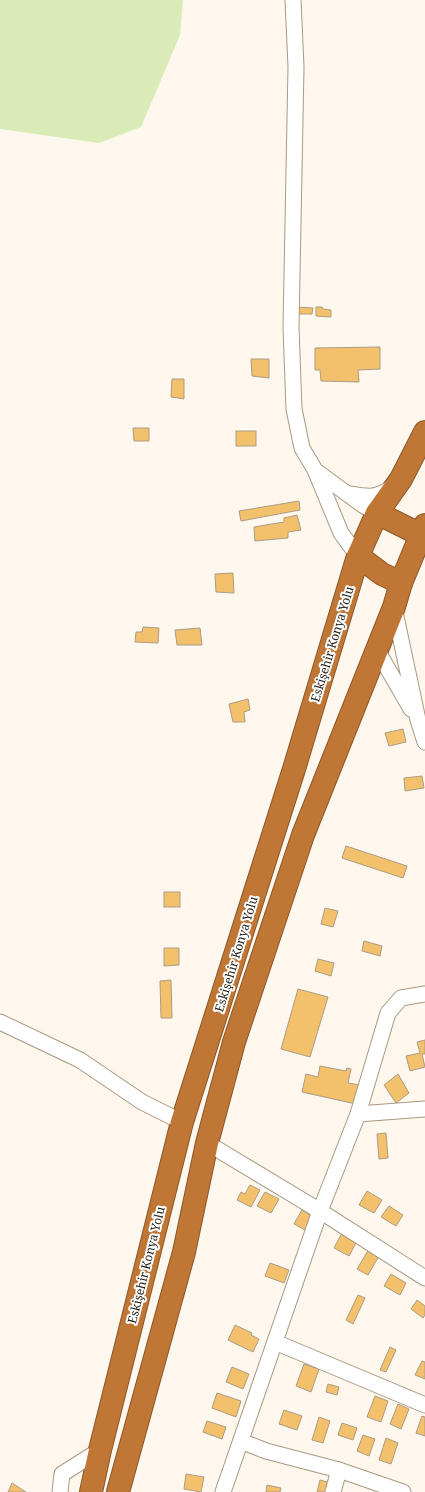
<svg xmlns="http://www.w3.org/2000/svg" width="425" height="1492" viewBox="0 0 425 1492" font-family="'Noto Serif',serif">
<rect width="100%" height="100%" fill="#fef7ed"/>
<path fill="#d9ebb6" d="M0,0H183L180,35L141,127L99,143L0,129Z"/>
<g fill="#f3c06c" stroke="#ab9c85">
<path d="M297,307L313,308L312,314H298Z"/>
<path d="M316,307H322L323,309L331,310V317L316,316Z"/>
<path d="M380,347V369L358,370L359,382L321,381L320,370H315V348Z"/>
<path d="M251,359H269V378L252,376Z"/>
<path d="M172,379H184V399L171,397Z"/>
<path d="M133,428H149V441H134Z"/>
<rect x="236" y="431" width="20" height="15"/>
<path d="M299,501L300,510L241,521L239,511Z"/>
<path d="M297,515L301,530L288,532V538L255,541L254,527L284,522V518Z"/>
<path d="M233,573L234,593L216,592L215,574Z"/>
<path d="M143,627L159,628L158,643L135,642L136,632H142Z"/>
<path d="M200,628L202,645H177L175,630Z"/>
<path d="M248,699L250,710L244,712L245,722H233L229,704Z"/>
<path d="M403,729L406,742L389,746L385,733Z"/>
<path d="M422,776L424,788L405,791L404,778Z"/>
<path d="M346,846L407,866L403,878L342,858Z"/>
<rect x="164" y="892" width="16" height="15"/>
<path d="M325,908L338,911L333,927L321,924Z"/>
<path d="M364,941L382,946L380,956L362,951Z"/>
<path d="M164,948H179V965L164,966Z"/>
<path d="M318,959L334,963L331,976L315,971Z"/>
<path d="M171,980L172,1018H161L160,981Z"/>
<path d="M298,989L328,997L310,1057L281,1049Z"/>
<path d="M425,1040V1054H422L425,1067L410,1071L406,1056L420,1053L417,1042Z"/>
<path d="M320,1066L346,1071L347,1068L351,1069L348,1083L360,1085L356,1104L302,1092L306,1074L318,1077Z"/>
<path d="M398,1074L409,1093L396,1103L384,1085Z"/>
<path d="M386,1133L388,1158L379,1159L377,1134Z"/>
<path d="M250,1185L260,1190L251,1207L237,1200L241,1192L245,1194Z"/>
<path d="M367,1191L382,1200L374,1213L359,1205Z"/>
<path d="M265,1192L279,1199L271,1213L257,1206Z"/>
<path d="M389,1206L403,1215L396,1226L381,1217Z"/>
<path d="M302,1210L315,1218L307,1231L294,1224Z"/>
<path d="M342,1233L357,1241L349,1256L334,1248Z"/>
<path d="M369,1249L379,1256L368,1275L357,1269Z"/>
<path d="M270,1263L289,1270L284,1283L265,1276Z"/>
<path d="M391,1274L406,1283L400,1295L384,1286Z"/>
<path d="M358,1295L365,1298L353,1324L346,1320Z"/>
<path d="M417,1300L425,1306V1315L423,1318L411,1309Z"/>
<path d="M235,1325L252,1333L251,1335L259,1339L253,1352L228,1340Z"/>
<path d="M390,1347L396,1350L386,1372L380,1370Z"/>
<path d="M422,1361L425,1362V1379L415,1375Z"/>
<path d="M304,1364L319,1369L311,1392L296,1386Z"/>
<path d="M232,1367L249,1374L243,1389L226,1382Z"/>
<path d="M328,1384L339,1387L337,1395L326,1392Z"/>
<path d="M217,1393L241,1401L236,1417L212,1408Z"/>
<path d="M375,1396L388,1401L381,1422L367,1417Z"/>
<path d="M398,1404L409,1409L401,1429L390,1424Z"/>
<path d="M284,1410L302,1416L297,1430L279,1424Z"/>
<path d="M422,1416L425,1417V1436L416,1433Z"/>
<path d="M319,1417L330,1421L323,1443L312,1440Z"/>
<path d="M207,1421L226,1427L222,1439L203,1432Z"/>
<path d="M342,1423L357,1428L353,1440L338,1435Z"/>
<path d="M363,1435L375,1439L369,1456L357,1451Z"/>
<path d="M386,1438L398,1443L391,1464L379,1460Z"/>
<path d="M186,1474L204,1477L201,1492L184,1489Z"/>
<path d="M320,1480L334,1484L332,1492H317Z"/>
<path d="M12,1483L26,1492H8Z"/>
<path d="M267,1485L281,1488L280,1492H266Z"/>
</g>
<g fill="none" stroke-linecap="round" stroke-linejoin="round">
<defs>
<g id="minor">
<path d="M293,0L296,67L291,327L294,409L302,448L315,470L341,533L358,556"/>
<path d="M316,471L364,506L377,513"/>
<path d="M350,494C368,497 378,499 393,486"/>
<path d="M394,607L418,720L425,742"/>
<path d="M377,650L411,709"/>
<path d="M0,1022L80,1060L142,1102L182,1122"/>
<path d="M358,1114L425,1109"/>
<path d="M207,1143L320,1211L425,1278"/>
<path d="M275,1342L425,1405"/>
<path d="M241,1441L266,1451L339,1470L403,1492"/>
<path d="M60,1492L62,1474L100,1450"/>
<path d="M223,1492L320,1211L358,1114L388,1013L401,998L425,994"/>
<path d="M333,1492L339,1470"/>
</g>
<g id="highway">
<path d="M377,513L421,535"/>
<path d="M358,556L382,574L401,583"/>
<path d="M91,1492L100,1450L182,1122L294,769L358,556L377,513L401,479L425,432"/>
<path d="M118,1492L184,1252L207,1143L234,1042L303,835L394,607L401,583L425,525"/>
</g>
</defs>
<use href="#minor" stroke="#a89982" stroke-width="17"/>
<use href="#highway" stroke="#8a582a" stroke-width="24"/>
<use href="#minor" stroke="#fff" stroke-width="15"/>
<use href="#highway" stroke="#c07635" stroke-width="22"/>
</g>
<g text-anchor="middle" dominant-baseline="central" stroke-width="4" stroke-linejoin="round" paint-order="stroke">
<g font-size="12" fill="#262017" stroke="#fff">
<text transform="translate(332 644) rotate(-73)">Eskişehir Konya Yolu</text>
<text transform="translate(236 954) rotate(-73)">Eskişehir Konya Yolu</text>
<text transform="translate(146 1265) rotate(-76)">Eskişehir Konya Yolu</text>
</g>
</g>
</svg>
